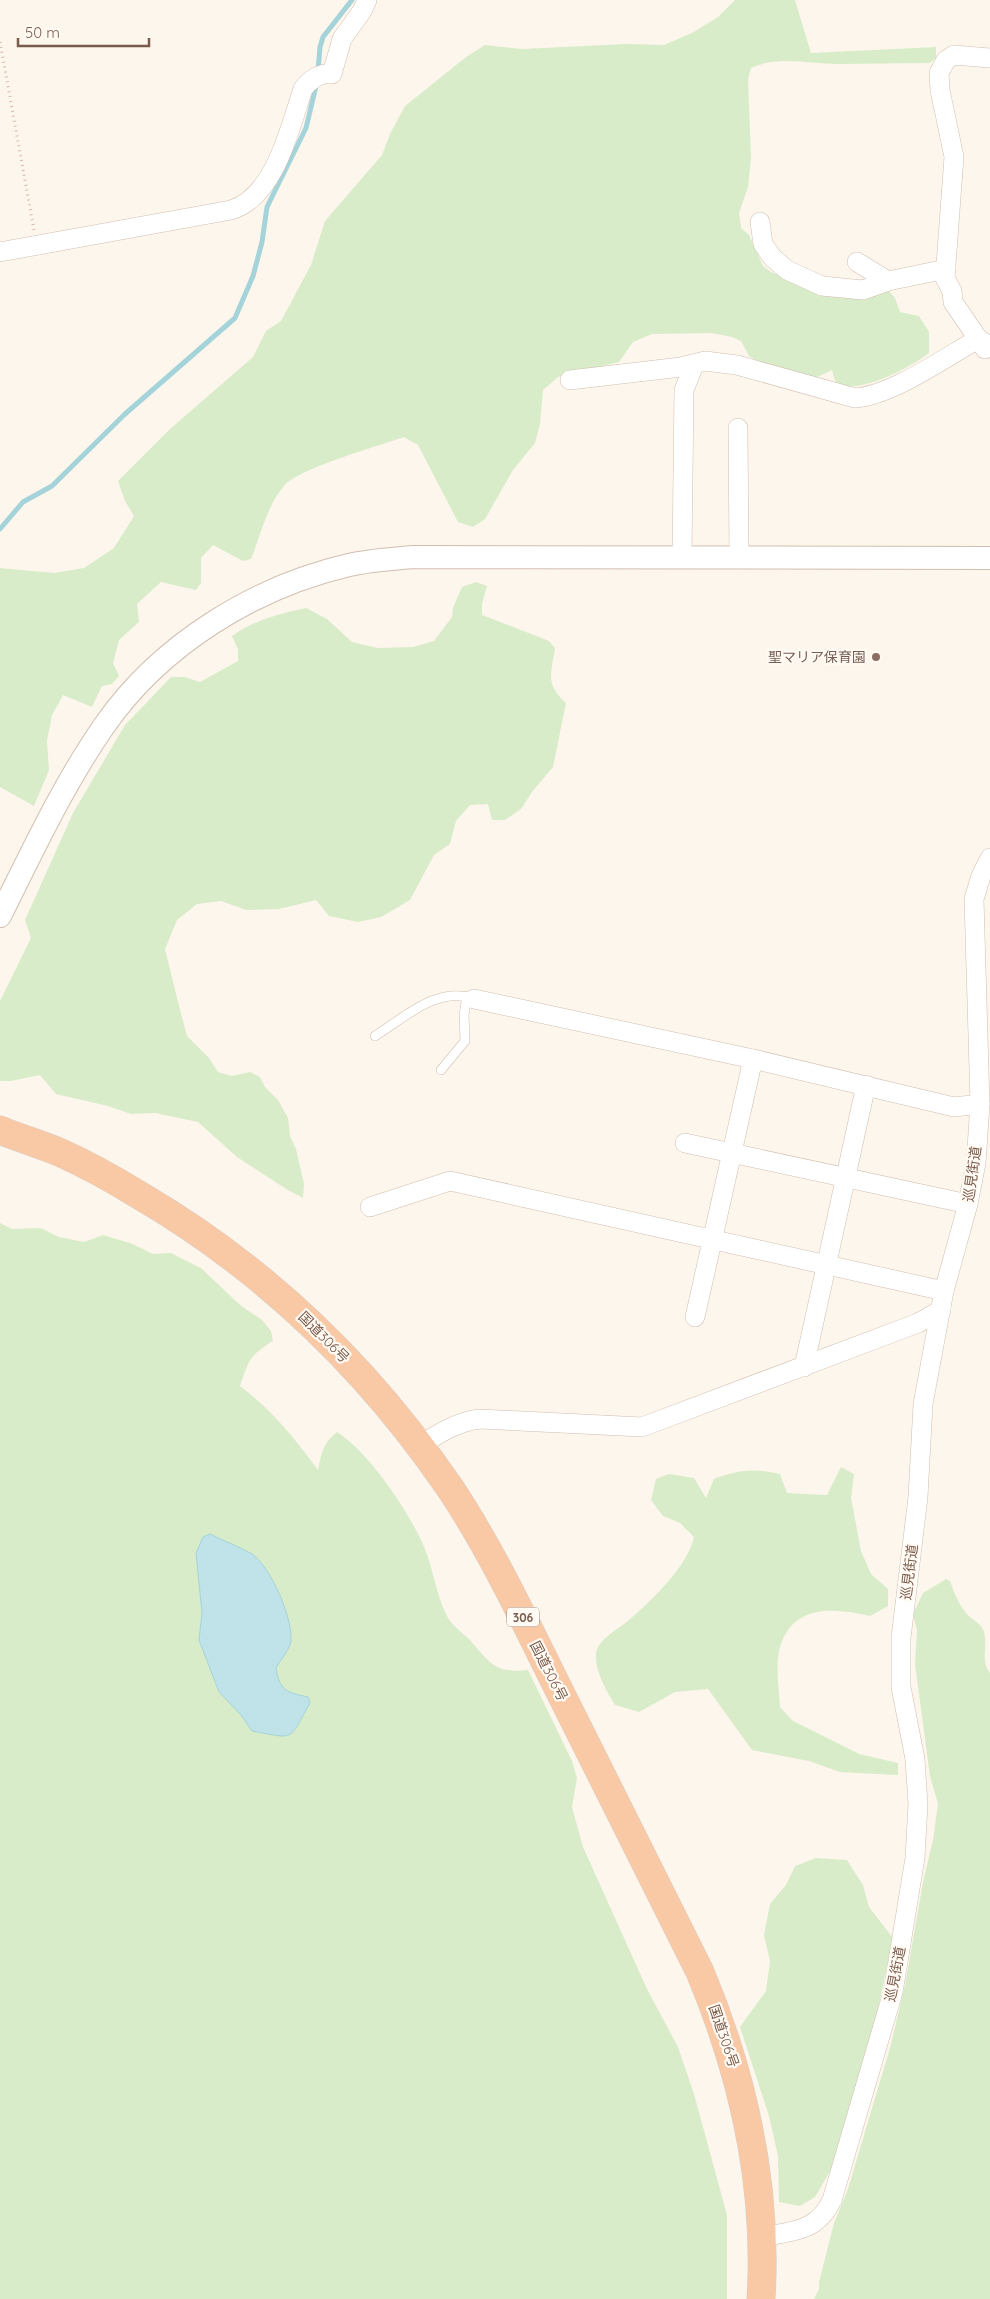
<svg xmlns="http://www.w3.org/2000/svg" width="990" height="2299" viewBox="0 0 990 2299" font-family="Quicksand,'Noto Sans JP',sans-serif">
<rect width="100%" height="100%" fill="#fdf6ec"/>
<g fill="#d8ecc9">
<path d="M735,0H795L811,53L936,47V58L930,63C899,63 869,64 838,64C809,64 778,55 751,68L748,79L751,157L748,187L739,213L741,228L749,235L763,266L771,272L793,281L888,290L895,298L900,312L919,316L929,332V353C911,367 869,389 846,386C842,385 838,383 835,381L832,370L813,379L784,368L762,364L749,356L741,341L732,337L711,333L652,334L633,342L619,362L558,377L543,390L540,424L535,443L513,470L485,519L473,527L458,522L418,445L404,437C379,446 299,468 284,486C266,507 261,535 251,559L243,561L213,545L201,558V583L196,590L161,582L137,604L139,622L119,640L113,663L119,676L112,684L102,686L92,707L63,695L52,715L47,741L49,770L34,806L0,787V568L54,573L84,568L114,548L134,516L125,501L118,481L170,429L253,357L266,331L281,321L311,265L325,221L382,155L390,134L405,106L466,57L485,45L522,49L626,44L664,45L692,33L718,17Z"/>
<path d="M476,582L487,586L482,604V615L549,641L555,648C551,674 545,684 566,703L553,767L532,792L521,809L505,820H492L488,804L470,805L456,821L450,844L434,855L410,900L381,917L358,922L329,916L316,900L279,909L246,910L221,901L197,904L177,920L165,949L178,1002L187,1036L209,1058L218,1072L232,1076L250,1072L260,1077L265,1087L278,1100L288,1118L290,1136L296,1149L304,1184L303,1198L286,1189L237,1157L198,1122L155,1113L131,1114L108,1106L56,1094L40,1075L11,1081H0V1001L31,938L25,920L73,813L125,725L171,677H185L200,682L238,661V650L232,636C254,620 279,614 306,608L327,619L352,642L377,648L413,647L434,641L452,617L453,608L462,587Z"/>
<path d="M0,1223L12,1229L41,1228L59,1237L84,1242L103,1235L133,1244L153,1254L171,1253L201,1268L240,1305L262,1320L271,1331L273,1341C249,1356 249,1360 240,1386C272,1410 295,1439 318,1470C322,1453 322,1444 337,1432C368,1452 405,1506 421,1540C433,1564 435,1593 447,1616C451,1624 461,1632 468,1638C489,1661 493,1674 528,1670L572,1761L577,1778L572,1807L583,1847L647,1989L678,2047L694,2094L727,2215V2299H0Z"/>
<path d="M841,1467L854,1474L851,1498L861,1551L871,1574L888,1589V1606L870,1616C838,1609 798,1603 782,1641C774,1660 779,1686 780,1707L793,1721L859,1754L898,1763V1775L840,1772L809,1761L752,1750L708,1689L675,1692L639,1712L615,1705C607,1692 595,1671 596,1655C596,1640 619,1629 629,1620C651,1601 688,1566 694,1537L680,1523L663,1516L651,1500L656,1479L669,1474L694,1478L706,1498L714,1479C737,1470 756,1468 780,1474L787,1493L827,1495Z"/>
<path d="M946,1579L950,1581C954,1592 958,1603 966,1613C971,1620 981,1622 984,1632C988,1647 980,1660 990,1673V2299H814L819,2289V2282L834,2223L848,2189L890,2048L905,1985L923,1882L933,1840L938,1804L930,1776L915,1664L917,1630L913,1614L923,1593Z"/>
<path d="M816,1858L847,1860L863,1885L869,1907L893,1938L867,2061L832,2168L815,2197L800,2206L779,2202L778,2156L769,2116L740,2027L766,1991L770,1961L764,1935L770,1904L786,1885L795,1866Z"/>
</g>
<path fill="#bfe3e8" stroke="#a5d3da" d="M210,1534C223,1541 239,1546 252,1554C271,1567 293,1619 291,1641C289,1651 281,1659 276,1668C280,1692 287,1692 308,1697L310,1703C288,1742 296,1739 252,1731L241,1715L219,1692L199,1640L202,1613L196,1553L203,1537Z"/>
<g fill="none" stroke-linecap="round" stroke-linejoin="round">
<g stroke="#a5d3da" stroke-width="5">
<path d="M318,71L320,47L323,37L352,0"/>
<path d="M0,529L23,502L52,486L125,414L235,318L253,276L262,242L267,207L306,128L317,82"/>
</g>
<defs>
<g id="service">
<path d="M375,1036C404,1018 438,985 474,999"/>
<path d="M441,1070L465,1041L464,1015L467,996"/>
</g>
<g id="minor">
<path d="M760,222L763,244L772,257L787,270L822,286L863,290L888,281L946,269"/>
<path d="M0,252L231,210C275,197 290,127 303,89C309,80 321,72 332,74L342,39L362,11L367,0"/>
<path d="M857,262L888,281"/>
<path d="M985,349L953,302L952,291L945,278L954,157L940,90L939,73L946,60L954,55L990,58"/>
<path d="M570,380L681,367L705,361L737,365L855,398C891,396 946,357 978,339L990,346"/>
<path d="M738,428L739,557"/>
<path d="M682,557L684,390L694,365"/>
<path d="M474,999L753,1059L954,1107L980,1104"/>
<path d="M685,1143L968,1204"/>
<path d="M370,1207L450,1181L944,1291"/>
<path d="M695,1317L753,1059"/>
<path d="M804,1367L866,1085"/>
<path d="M419,1446C440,1433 456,1422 480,1419L642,1427L918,1323L941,1310"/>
<path d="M762,2237C793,2231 817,2232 832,2200L893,1992L915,1858L918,1804L915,1759L901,1687V1638L918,1497L923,1404L944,1291L968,1204L976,1163L980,1104L974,899L981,876L990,858"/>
</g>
<path id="tertiary" d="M0,916C32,852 63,785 104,726C160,645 254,587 349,565C370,560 392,559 413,557L990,558"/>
<path id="trunk" d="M0,1130C19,1138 40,1144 59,1152C86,1164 113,1179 139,1195C264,1268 368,1368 450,1488C492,1551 524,1620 558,1688C605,1783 653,1877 700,1972C744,2077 768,2185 761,2299"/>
</defs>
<use href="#service" stroke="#d1beb0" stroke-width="10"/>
<use href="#minor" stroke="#d1beb0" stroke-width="20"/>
<use href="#tertiary" stroke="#d1beb0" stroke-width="24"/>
<use href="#trunk" stroke="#dad1cd" stroke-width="29"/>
<path stroke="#d9b8a5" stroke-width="3" stroke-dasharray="1 4" stroke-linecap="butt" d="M0,42L34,230"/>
<use href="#service" stroke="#fff" stroke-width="9"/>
<use href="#minor" stroke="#fff" stroke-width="19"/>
<use href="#tertiary" stroke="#fff" stroke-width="22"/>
<use href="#trunk" stroke="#f9c8a4" stroke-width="28"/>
</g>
<circle fill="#8d6e63" stroke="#fffaf3" stroke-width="2" cx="876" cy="657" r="5"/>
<g text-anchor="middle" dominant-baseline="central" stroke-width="4.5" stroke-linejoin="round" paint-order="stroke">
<rect fill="#fffaf3" stroke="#a28b7f" stroke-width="1" x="507" y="1607.5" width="32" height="19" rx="4"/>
<g font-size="12" font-weight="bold" fill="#7a5c4d">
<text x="523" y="1617">306</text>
</g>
<g font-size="14" fill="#785e54" stroke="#fffaf3" text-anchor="end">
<text x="866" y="657">聖マリア保育園</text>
</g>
<g font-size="14" fill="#7a5c4d" stroke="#fffaf3">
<text transform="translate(972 1174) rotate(-82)">巡見街道</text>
<text transform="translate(324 1337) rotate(45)">国道306号</text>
<text transform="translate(909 1572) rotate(-83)">巡見街道</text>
<text transform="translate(549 1671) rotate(63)">国道306号</text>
<text transform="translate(895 1974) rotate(-79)">巡見街道</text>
<text transform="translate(724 2036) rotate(71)">国道306号</text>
</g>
</g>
<path d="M18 38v8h131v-8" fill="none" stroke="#7a5c4d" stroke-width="2.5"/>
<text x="25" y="38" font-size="15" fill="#7a5c4d" stroke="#fffaf3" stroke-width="4" paint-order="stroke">50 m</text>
</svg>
